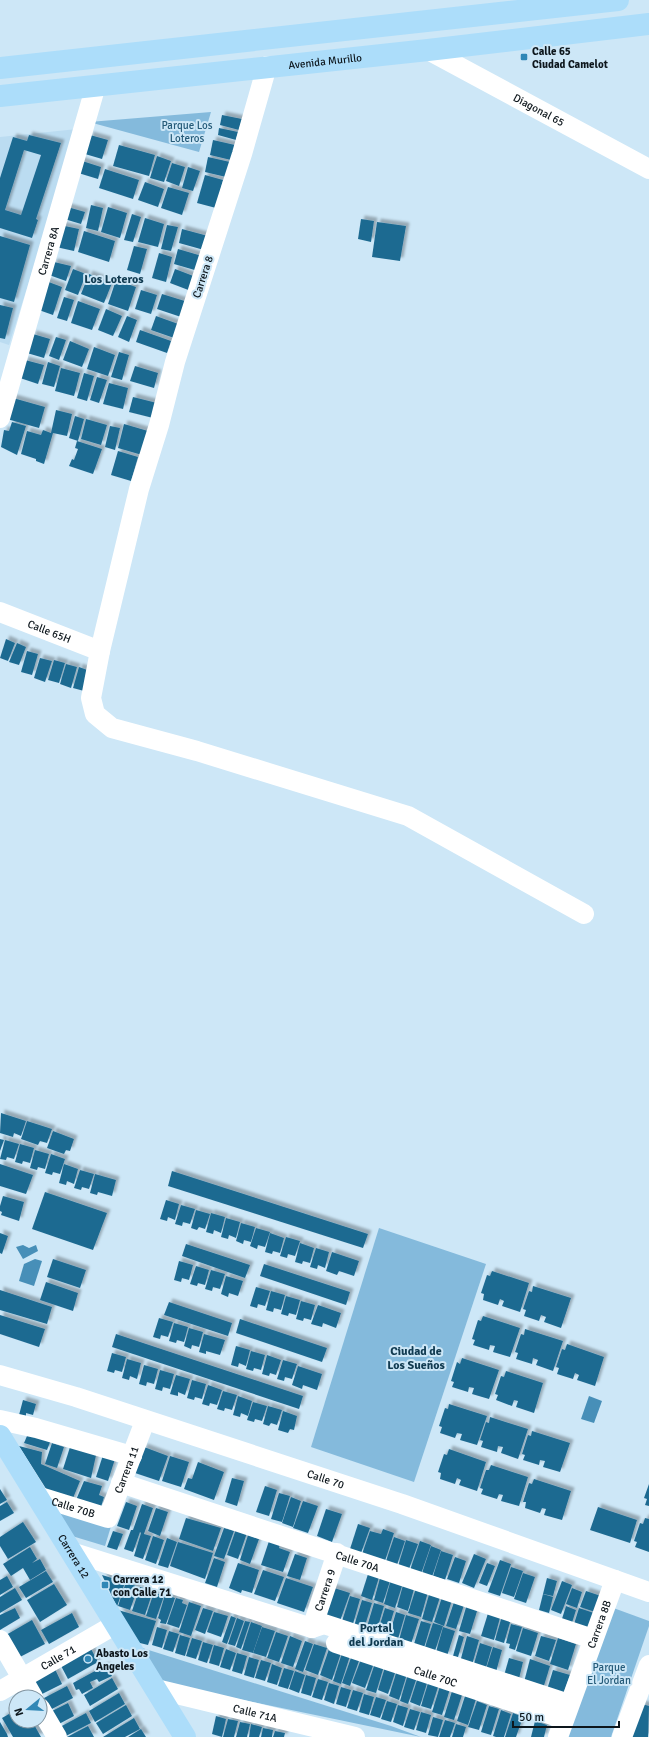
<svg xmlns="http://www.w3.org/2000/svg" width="649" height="1737" viewBox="0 0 649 1737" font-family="Signika,sans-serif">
<defs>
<filter id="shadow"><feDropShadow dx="3.5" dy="-3.5" stdDeviation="1" flood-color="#0004"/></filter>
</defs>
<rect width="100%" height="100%" fill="#cde7f7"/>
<path fill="#bbdcf1" d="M77,129L9,345L0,342V137Z"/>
<g fill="#84badc">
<path d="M211,112L199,152L89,122Z"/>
<path d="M379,1228L486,1264L414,1482L311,1447Z"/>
<path d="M54,1506L112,1523L105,1546L72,1536Z"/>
<path d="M608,1606L649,1621V1626L611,1737H565Z"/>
<path d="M139,1647L391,1726L421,1737L161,1683Z"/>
</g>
<g fill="#478fb8">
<path d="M23,1245L29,1248L36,1245L38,1251L23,1259L16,1247Z"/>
<path d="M35,1259L42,1261L34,1286L19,1281L24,1264Z"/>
<path d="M589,1396L602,1401L594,1423L581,1419Z"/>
</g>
<g fill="#1e6a91" fill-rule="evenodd" filter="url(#shadow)">
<path d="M222,115L242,119L239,130L220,125Z"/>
<path d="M219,128L238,132L236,140L218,135Z"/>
<path d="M29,135L61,143L36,219L38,220L32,238L0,228V178L13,137L27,141ZM24,150L41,155L21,215L5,210Z"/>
<path d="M90,135L108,140L102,159L85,154Z"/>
<path d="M213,140L235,145L231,160L210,155Z"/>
<path d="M119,145L155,155L149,176L113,166Z"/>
<path d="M157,156L171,161L164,182L150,178Z"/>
<path d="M208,157L230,162L226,177L205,172Z"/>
<path d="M79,160L101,167L98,179L75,172Z"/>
<path d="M172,163L185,167L179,186L166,181Z"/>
<path d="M188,167L200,171L193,191L182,188Z"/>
<path d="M105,169L139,180L133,199L99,188Z"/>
<path d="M205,175L223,180L216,208L197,203Z"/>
<path d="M145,182L164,189L158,207L138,200Z"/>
<path d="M168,187L189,193L182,215L161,208Z"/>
<path d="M91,205L103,208L98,231L86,228Z"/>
<path d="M64,206L85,212L81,224L61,218Z"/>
<path d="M108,207L127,213L120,238L101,232Z"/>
<path d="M132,214L141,217L133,242L124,240Z"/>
<path d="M145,218L164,224L158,247L138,242Z"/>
<path d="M361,219L374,221L371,242L358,239Z"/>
<path d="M377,222L406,226L400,261L372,257Z"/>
<path d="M60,225L79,229L74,251L56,247Z"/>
<path d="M167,225L178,227L171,251L161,249Z"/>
<path d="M182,229L208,236L204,250L179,243Z"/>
<path d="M84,231L115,241L109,262L78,252Z"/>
<path d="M0,236L30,245L14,302L0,298Z"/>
<path d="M134,246L147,249L140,274L127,270Z"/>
<path d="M178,249L202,256L198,271L174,264Z"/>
<path d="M159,253L172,257L166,282L152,278Z"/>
<path d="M54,262L71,266L66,281L49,275Z"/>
<path d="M73,269L86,274L78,295L65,290Z"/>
<path d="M175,269L196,277L191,291L170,283Z"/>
<path d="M89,274L112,283L104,303L81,294Z"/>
<path d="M116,280L136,287L128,311L108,304Z"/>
<path d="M46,281L62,287L53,315L36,309Z"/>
<path d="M141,290L157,295L151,314L135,309Z"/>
<path d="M162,294L188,302L184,318L157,309Z"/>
<path d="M64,297L74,300L67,321L57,318Z"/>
<path d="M78,301L100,309L92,330L71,323Z"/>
<path d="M0,305L13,308L5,339L0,338Z"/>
<path d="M106,309L122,316L113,336L98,330Z"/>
<path d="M127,316L137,320L129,342L118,337Z"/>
<path d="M156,316L181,325L177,339L151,330Z"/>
<path d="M140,330L171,341L167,353L136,342Z"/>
<path d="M33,334L50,339L44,358L27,353Z"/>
<path d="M56,337L66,340L59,360L49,356Z"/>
<path d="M70,341L89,349L82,367L63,360Z"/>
<path d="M94,347L115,355L108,376L87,369Z"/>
<path d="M119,352L129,355L122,380L111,377Z"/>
<path d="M25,360L44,365L38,384L20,378Z"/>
<path d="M48,362L60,366L54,387L42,384Z"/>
<path d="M135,366L158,373L154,388L130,381Z"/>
<path d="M61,368L80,373L74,396L55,391Z"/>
<path d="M84,373L94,376L87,401L77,398Z"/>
<path d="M97,377L107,380L99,403L90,400Z"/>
<path d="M109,383L128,388L123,409L103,404Z"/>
<path d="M133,397L157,403L153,418L129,412Z"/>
<path d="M13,398L45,407L39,428L7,419Z"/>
<path d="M56,410L72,414L67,436L53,433L44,464L36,461V459L21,454L27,431L41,435L43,430L51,433Z"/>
<path d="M75,416L84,419L78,441L69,438Z"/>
<path d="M86,419L107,425L101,445L81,439Z"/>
<path d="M12,422L26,426L17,455L1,447L4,430L9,431Z"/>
<path d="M124,424L148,431L142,455L118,448Z"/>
<path d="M110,426L120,428L115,450L105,447Z"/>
<path d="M77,441L102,449L93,474L69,466L72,459L74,460L78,449L75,448Z"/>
<path d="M118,451L138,457L131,481L111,475Z"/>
<path d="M6,639L15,643L8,661L0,658Z"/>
<path d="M17,643L26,647L19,665L9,662Z"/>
<path d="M27,651L38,654L32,675L21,672Z"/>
<path d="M40,658L52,661L45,682L34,678Z"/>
<path d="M54,660L65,663L59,683L48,680Z"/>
<path d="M66,664L77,667L71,688L60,684Z"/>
<path d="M79,667L90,671L84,691L73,688Z"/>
<path d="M1,1113L26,1121L21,1136L14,1133L13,1137L0,1133Z"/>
<path d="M27,1121L52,1129L47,1143L40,1141L38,1145L21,1139Z"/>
<path d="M53,1131L74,1139L70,1151L66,1150L64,1154L47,1148Z"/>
<path d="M0,1139L4,1140L0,1151Z"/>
<path d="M5,1140L19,1144L14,1159L7,1157L6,1160L0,1159Z"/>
<path d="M20,1144L34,1148L30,1163L23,1161L22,1164L15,1162Z"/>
<path d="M35,1150L49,1154L45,1169L38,1167L37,1170L30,1168Z"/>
<path d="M51,1154L65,1159L60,1174L53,1172L52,1175L45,1173Z"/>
<path d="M0,1164L33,1175L26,1194L0,1186Z"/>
<path d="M64,1164L78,1169L74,1184L67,1181L66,1185L59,1183Z"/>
<path d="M80,1170L94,1174L89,1189L82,1187L81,1190L74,1188Z"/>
<path d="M172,1171L368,1234L363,1248L168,1186Z"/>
<path d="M95,1174L116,1180L112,1196L98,1192L97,1195L90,1193Z"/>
<path d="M45,1192L107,1213L93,1250L32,1229Z"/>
<path d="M3,1196L24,1202L19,1221L1,1215L2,1212L0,1211V1206Z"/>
<path d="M166,1200L179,1204L175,1220L168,1217L167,1221L160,1219Z"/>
<path d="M181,1205L195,1209L190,1224L183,1222L182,1226L175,1224Z"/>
<path d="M196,1210L210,1214L205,1229L199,1227L197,1230L191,1228Z"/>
<path d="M211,1213L225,1217L221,1233L214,1230L213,1234L206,1232Z"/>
<path d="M226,1218L240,1222L236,1238L229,1235L228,1239L221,1237Z"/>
<path d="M241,1223L255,1227L251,1242L244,1240L243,1244L236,1241Z"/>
<path d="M256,1228L270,1232L265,1247L258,1245L257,1249L250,1246Z"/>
<path d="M0,1233L8,1236L2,1254L0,1253Z"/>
<path d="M270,1233L284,1238L280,1253L273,1251L272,1254L265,1252Z"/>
<path d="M286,1237L300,1241L295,1256L288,1254L287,1258L280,1256Z"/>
<path d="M300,1243L314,1248L310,1263L303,1261L302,1264L295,1262Z"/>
<path d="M186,1244L250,1265L245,1278L182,1256Z"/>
<path d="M316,1248L329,1252L325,1268L318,1265L317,1269L310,1267Z"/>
<path d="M332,1252L359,1261L354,1276L339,1271L337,1275L326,1271Z"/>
<path d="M53,1259L86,1270L80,1288L47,1277Z"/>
<path d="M179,1261L193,1265L189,1280L182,1278L181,1282L174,1280Z"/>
<path d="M264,1264L350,1292L346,1305L260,1276Z"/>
<path d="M196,1266L209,1270L205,1285L198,1283L197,1286L190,1284Z"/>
<path d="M211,1270L225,1274L220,1289L213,1287L212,1291L205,1289Z"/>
<path d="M492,1271L529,1283L520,1312L502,1306L504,1301L500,1299L498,1305L483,1300L484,1294L481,1293L487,1275L490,1276Z"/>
<path d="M226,1276L243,1281L238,1296L229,1293L228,1297L221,1294Z"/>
<path d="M46,1282L78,1293L73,1311L40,1300Z"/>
<path d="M533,1286L571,1298L561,1328L544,1322L546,1317L541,1315L539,1321L524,1316L526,1310L523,1309L529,1291L532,1292Z"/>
<path d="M256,1287L270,1291L265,1306L258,1304L257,1308L250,1306Z"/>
<path d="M0,1290L52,1307L47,1324L0,1310Z"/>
<path d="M271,1291L285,1295L281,1310L274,1308L273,1312L266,1310Z"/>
<path d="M286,1296L300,1300L296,1315L289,1313L288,1316L281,1314Z"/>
<path d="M301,1301L315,1305L311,1320L304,1318L303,1321L296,1319Z"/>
<path d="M169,1302L232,1323L228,1336L164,1315Z"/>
<path d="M318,1305L341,1313L336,1328L323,1323L322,1327L311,1324Z"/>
<path d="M0,1315L45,1329L39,1347L0,1334Z"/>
<path d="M483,1316L520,1328L510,1357L493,1352L495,1346L490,1345L489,1350L473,1345L475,1340L472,1339L478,1320L481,1321Z"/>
<path d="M159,1318L173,1322L168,1337L161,1335L160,1339L153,1337Z"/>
<path d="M240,1319L327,1348L322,1362L236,1333Z"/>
<path d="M174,1323L188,1327L184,1342L177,1340L176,1343L169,1341Z"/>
<path d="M189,1328L203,1332L199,1347L192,1345L191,1349L184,1346Z"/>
<path d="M525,1329L563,1341L553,1371L536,1365L538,1360L533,1358L532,1364L516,1359L518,1353L515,1352L521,1334L524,1335Z"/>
<path d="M116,1334L303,1396L299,1409L112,1347Z"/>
<path d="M204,1334L225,1340L220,1355L206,1351V1354L199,1352Z"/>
<path d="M567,1344L604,1357L595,1386L577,1380L579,1375L575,1373L573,1379L557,1374L559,1368L556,1367L562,1349L565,1350Z"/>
<path d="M236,1346L250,1350L246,1366L239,1363L238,1367L231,1365Z"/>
<path d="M251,1351L265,1355L261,1370L254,1368L253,1371L246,1369Z"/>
<path d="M112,1353L126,1357L122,1372L115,1370L114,1373L107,1371Z"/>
<path d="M267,1355L281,1360L276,1375L270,1373L269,1376L262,1374Z"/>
<path d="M462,1358L499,1370L489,1399L472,1394L474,1388L469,1387L468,1392L452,1387L454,1382L451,1381L457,1362L460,1364Z"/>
<path d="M127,1359L141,1363L137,1379L130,1376L129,1380L122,1378Z"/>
<path d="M283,1360L297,1364L292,1379L285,1377L284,1381L277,1379Z"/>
<path d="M144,1365L158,1369L154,1384L147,1382L146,1386L139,1384Z"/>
<path d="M298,1366L322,1374L317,1390L303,1385L302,1389L292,1385Z"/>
<path d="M160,1370L174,1374L170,1389L163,1387L162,1391L155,1389Z"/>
<path d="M506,1371L543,1383L534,1413L516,1407L518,1401L514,1400L512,1406L496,1400L498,1395L495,1394L501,1376L504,1377Z"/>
<path d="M176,1375L190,1379L185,1395L178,1392V1396L170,1394Z"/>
<path d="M192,1380L206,1384L202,1399L195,1397L194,1400L187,1398Z"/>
<path d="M208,1385L222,1390L217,1405L210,1403L209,1406L202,1404Z"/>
<path d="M223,1391L237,1395L232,1410L225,1408L224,1411L217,1409Z"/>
<path d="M238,1396L252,1401L248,1416L241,1413L240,1417L233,1415Z"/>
<path d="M23,1400L36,1404L33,1415L26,1413V1416L19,1415Z"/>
<path d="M253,1402L267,1406L262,1421L255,1419L254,1422L247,1420Z"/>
<path d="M449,1404L487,1416L477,1445L460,1440L462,1434L457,1433L455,1438L440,1433L442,1427L439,1426L445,1408L448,1409Z"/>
<path d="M268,1406L282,1410L277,1425L271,1423L269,1426L263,1424Z"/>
<path d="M283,1411L297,1416L294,1430L290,1429L288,1433L278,1430Z"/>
<path d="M490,1417L528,1429L518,1459L501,1453L503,1447L498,1446L497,1452L481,1447L483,1441L480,1440L486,1422L489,1423Z"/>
<path d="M532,1431L570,1443L560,1472L543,1467L545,1461L540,1460L539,1465L523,1460L525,1455L522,1454L528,1435L531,1436Z"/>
<path d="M27,1436L52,1437L47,1450L24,1443Z"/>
<path d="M52,1443L64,1447L57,1468L45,1464Z"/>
<path d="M71,1444L97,1451L91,1478L63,1469Z"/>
<path d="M19,1446L42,1452L41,1464L80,1481L71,1503L50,1495Z"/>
<path d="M144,1447L168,1456L159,1481L135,1473Z"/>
<path d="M449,1449L486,1462L477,1491L459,1485L461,1480L457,1478L455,1484L440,1479L441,1473L438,1472L444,1454L447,1455Z"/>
<path d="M103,1455L115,1459L108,1481L96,1477Z"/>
<path d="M170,1456L189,1462L181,1487L162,1481Z"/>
<path d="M198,1462L224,1472L214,1500L184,1489L188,1478L192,1479Z"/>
<path d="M491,1465L528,1477L519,1506L501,1501L503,1495L499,1494L497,1499L481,1494L483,1489L480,1488L486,1470H489Z"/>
<path d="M232,1478L244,1481L237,1506L225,1502Z"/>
<path d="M534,1479L571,1491L562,1520L544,1515L546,1509L542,1508L540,1513L525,1508L526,1502H523L529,1483L532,1484Z"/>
<path d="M84,1481L102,1486L99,1495L104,1497L101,1507L76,1500Z"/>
<path d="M649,1484V1506L645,1505L647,1499L644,1498Z"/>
<path d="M265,1486L277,1490L269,1516L256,1512Z"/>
<path d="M0,1489L7,1500L0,1504Z"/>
<path d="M279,1493L290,1496L282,1522L271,1519Z"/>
<path d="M291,1497L301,1501L293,1527L282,1523Z"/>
<path d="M303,1501L318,1506L308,1533L293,1528Z"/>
<path d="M7,1502L14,1513L0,1521V1506Z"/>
<path d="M126,1502L137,1506L129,1530L117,1526Z"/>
<path d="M142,1504L153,1508L144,1534L151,1536L143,1559L134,1556L141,1533L140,1532L133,1552L124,1549L131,1530H133Z"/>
<path d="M598,1507L637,1520L630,1543L590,1530Z"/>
<path d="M156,1508L168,1512L160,1536L148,1531Z"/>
<path d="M326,1509L342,1514L332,1542L317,1536Z"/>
<path d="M186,1518L221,1528L213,1551L179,1539Z"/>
<path d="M645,1518L649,1519V1552L635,1547L637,1542L634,1541L640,1523L643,1524Z"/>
<path d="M23,1522L36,1542L8,1559L0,1546V1537Z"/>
<path d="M358,1524L370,1528L361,1553L350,1549Z"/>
<path d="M224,1528L234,1531L224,1559L214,1556Z"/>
<path d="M236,1529L247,1533L238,1559L227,1555Z"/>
<path d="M383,1529L394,1533L385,1561L362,1554L370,1531L381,1534Z"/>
<path d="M113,1531L123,1534L117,1550L107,1547Z"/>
<path d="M248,1535L259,1539L250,1564L240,1560Z"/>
<path d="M153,1536L164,1540L156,1564L145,1560Z"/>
<path d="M394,1537L405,1541L397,1565L386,1561Z"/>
<path d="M167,1538L177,1542L168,1568L158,1565Z"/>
<path d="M406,1540L418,1544L409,1569L398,1566Z"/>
<path d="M269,1541L280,1544L279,1548L290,1552L283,1572L261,1565Z"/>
<path d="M420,1541L431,1545L421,1574L410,1570Z"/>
<path d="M178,1542L213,1553L205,1579L170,1566Z"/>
<path d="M431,1546L441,1550L432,1577L422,1573Z"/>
<path d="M30,1547L37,1559L32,1563L40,1559L46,1570L30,1580L23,1568L11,1576L3,1564Z"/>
<path d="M441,1551L453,1555L445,1580L433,1576Z"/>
<path d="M295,1554L307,1558L300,1580L287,1576Z"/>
<path d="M474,1554L486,1559L474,1588L462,1583Z"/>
<path d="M455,1557L466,1561L459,1583L447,1579Z"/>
<path d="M214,1558L225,1562L217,1587L205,1583Z"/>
<path d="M500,1560L511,1564L500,1596L488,1592Z"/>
<path d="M238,1563L259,1570L252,1593L242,1590L241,1593L229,1588Z"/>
<path d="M487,1563L495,1566L487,1586L479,1583Z"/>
<path d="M511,1567L523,1571L514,1597L502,1593Z"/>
<path d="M263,1570L284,1577L275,1601L254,1594Z"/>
<path d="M46,1571L53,1582L26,1598L19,1587Z"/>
<path d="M369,1571L380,1574L372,1600L361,1596Z"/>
<path d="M523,1573L535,1577L526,1603L514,1599Z"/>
<path d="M102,1575L125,1582L117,1607Z"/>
<path d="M7,1576L13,1587L0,1595V1580Z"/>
<path d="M286,1578L313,1587L304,1612L277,1603Z"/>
<path d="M380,1578L390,1581L383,1603L374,1600Z"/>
<path d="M547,1578L557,1581L553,1596L543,1594Z"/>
<path d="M391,1579L403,1583L395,1608L384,1604Z"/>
<path d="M562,1581L572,1585L561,1614L551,1610Z"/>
<path d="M126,1582L138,1587L130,1610L118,1606Z"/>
<path d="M54,1584L67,1605L40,1622L27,1600Z"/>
<path d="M403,1585L414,1589L408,1611L397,1607Z"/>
<path d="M140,1587L153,1591L145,1615L132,1611Z"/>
<path d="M331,1587L350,1593L340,1621L322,1614Z"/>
<path d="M15,1588L22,1600L0,1613V1597Z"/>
<path d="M416,1588L428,1592L421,1617L408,1613Z"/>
<path d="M572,1588L582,1592L577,1608L566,1604Z"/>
<path d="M430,1591L441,1594L432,1622L422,1619Z"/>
<path d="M586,1591L601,1596L595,1612L580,1607Z"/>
<path d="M154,1592L164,1596L156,1619L146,1616Z"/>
<path d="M543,1594L553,1597L549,1613L539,1610Z"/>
<path d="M165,1595L175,1598L166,1624L160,1623L161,1620L158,1618Z"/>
<path d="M350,1596L360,1599L353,1624L342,1621Z"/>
<path d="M442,1597L452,1600L444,1626L434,1622Z"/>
<path d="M176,1598L183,1600L182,1603L187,1605L179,1628L167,1624Z"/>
<path d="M362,1600L372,1603L364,1629L354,1626Z"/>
<path d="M189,1602L201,1606L191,1636L179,1632Z"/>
<path d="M454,1602L464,1605L456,1629L446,1626Z"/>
<path d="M374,1603L384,1606L376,1633L366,1630Z"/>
<path d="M467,1604L478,1608L470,1634L459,1631Z"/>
<path d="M566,1606L576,1610L571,1626L561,1622Z"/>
<path d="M15,1608L20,1618L0,1630V1615Z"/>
<path d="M203,1608L213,1611L205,1634L195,1630Z"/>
<path d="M385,1608L394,1611L386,1637L377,1634Z"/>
<path d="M579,1608L594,1613L589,1630L574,1624Z"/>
<path d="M118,1610L156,1621L148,1645L136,1642Z"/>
<path d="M489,1610L501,1614L494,1640L481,1636Z"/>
<path d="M214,1612L228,1616L221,1637L207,1632Z"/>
<path d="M396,1612L405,1615L398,1639L389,1636Z"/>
<path d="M72,1613L79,1627L49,1644L41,1630Z"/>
<path d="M406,1615L419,1619L411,1644L399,1640Z"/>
<path d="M231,1616L236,1618L227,1644L222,1642Z"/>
<path d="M502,1616L511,1619L504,1643L495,1640Z"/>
<path d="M237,1618L244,1621L235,1646L228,1644Z"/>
<path d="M32,1620L45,1644L18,1658L6,1635Z"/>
<path d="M245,1621L250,1622L241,1649L236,1647Z"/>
<path d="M421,1621L431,1624L424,1648L414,1644Z"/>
<path d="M251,1622L262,1626L253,1653L242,1650Z"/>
<path d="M433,1623L443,1626L435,1651L425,1647Z"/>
<path d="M511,1624L522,1627L515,1650L509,1648L510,1644L506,1643Z"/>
<path d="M157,1627L167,1630L162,1648L152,1645Z"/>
<path d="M262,1627L275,1631L266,1657L253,1653Z"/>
<path d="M443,1627L455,1631L447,1656L436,1652Z"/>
<path d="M523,1628L538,1633L531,1656L516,1651Z"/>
<path d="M169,1631L179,1634L173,1652L163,1649Z"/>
<path d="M276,1632L288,1636L279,1662L267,1658Z"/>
<path d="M180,1635L190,1638L185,1656L175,1653Z"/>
<path d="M459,1635L464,1637L458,1657L453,1656Z"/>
<path d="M290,1636L302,1641L293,1667L281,1663Z"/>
<path d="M467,1636L479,1640L472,1665L460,1662Z"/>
<path d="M541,1636L556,1640L549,1661L535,1656Z"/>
<path d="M192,1638L202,1641L196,1659L186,1656Z"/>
<path d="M558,1638L576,1644L568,1670L550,1664Z"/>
<path d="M305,1641L313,1644L303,1672L295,1669Z"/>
<path d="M203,1642L213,1645L207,1663L198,1660Z"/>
<path d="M480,1643L492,1647L485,1671L473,1667Z"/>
<path d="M314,1644L327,1648L318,1675L305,1670Z"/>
<path d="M214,1645L224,1648L219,1666L209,1663Z"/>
<path d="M90,1647L98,1662L68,1679L60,1664Z"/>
<path d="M493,1647L502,1650L496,1672L486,1669Z"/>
<path d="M226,1649L236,1653L230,1670L220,1667Z"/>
<path d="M329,1649L341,1653L332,1680L320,1675Z"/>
<path d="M237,1653L247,1656L242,1674L232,1671Z"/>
<path d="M342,1653L350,1656L341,1684L333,1681Z"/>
<path d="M352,1655L360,1658L350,1686L342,1683Z"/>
<path d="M249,1657L259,1660L254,1678L244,1675Z"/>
<path d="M509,1658L523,1662L518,1683L503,1679Z"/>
<path d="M361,1659L374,1663L365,1688L352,1683Z"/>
<path d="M530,1659L550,1666L542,1692L523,1686Z"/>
<path d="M261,1660L271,1663L265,1681L255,1678Z"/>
<path d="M375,1663L384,1666L376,1693L366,1690Z"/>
<path d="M272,1664L282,1668L277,1685L267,1682Z"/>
<path d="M106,1665L112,1676L99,1682L97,1679L90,1682L93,1688L82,1694L79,1689L76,1690L73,1683Z"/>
<path d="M385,1667L396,1670L388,1694L378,1690Z"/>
<path d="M284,1668L294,1671L288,1689L278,1686Z"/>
<path d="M55,1669L62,1684L38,1696L30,1681Z"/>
<path d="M397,1670L407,1674L399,1700L389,1696Z"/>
<path d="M553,1670L570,1675L562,1698L546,1693Z"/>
<path d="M295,1671L305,1675L299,1693L289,1689Z"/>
<path d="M408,1674L417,1677L408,1704L400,1701Z"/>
<path d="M306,1675L316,1678L311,1696L301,1693Z"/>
<path d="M418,1677L428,1680L420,1706L410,1702Z"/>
<path d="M112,1678L118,1689L90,1706L84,1695Z"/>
<path d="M318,1679L328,1682L322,1700L312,1697Z"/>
<path d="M429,1680L439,1684L431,1709L421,1706Z"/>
<path d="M329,1683L339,1686L334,1704L324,1700Z"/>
<path d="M67,1686L73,1698L50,1710L44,1698Z"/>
<path d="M440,1686L450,1689L442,1715L432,1712Z"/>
<path d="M341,1687L351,1690L346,1707L336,1704Z"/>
<path d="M353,1690L363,1693L357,1711L347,1708Z"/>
<path d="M452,1691L462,1695L454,1720L444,1717Z"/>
<path d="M119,1693L125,1704L95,1722L89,1711Z"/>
<path d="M364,1694L374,1697L369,1715L359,1712Z"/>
<path d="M465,1696L476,1699L468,1725L457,1721Z"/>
<path d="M376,1697L386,1700L380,1718L370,1715Z"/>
<path d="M387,1701L397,1704L391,1722L381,1719Z"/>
<path d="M477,1701L487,1705L479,1730L468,1727Z"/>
<path d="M68,1703L74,1716L57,1725L50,1712Z"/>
<path d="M642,1704L649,1706L648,1737H631Z"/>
<path d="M126,1705L132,1716L103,1734L96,1723Z"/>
<path d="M398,1705L408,1708L403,1726L393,1722Z"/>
<path d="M489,1706L499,1709L491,1735L481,1732Z"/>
<path d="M410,1709L420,1712L414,1730L404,1727Z"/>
<path d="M16,1710V1721H32L41,1737H13L2,1718Z"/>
<path d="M501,1710L511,1714L504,1737H496L493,1736Z"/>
<path d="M421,1712L431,1715L426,1733L416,1730Z"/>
<path d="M86,1713L91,1723L64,1737L60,1727Z"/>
<path d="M513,1713L523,1717L516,1737H505Z"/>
<path d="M216,1716L226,1719L222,1737L212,1734Z"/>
<path d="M433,1717L443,1720L438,1737L428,1735Z"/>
<path d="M134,1718L140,1729L125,1737H103Z"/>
<path d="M228,1719L238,1721L234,1737H223Z"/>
<path d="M445,1720L455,1723L450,1737H439Z"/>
<path d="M535,1721L547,1725L544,1737H531Z"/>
<path d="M0,1722L7,1734L8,1737H0Z"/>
<path d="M240,1722L250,1724L247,1737H236Z"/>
<path d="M251,1724L262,1727L259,1737H249Z"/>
<path d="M456,1724L466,1727L463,1737H452Z"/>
<path d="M88,1726L94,1737H67Z"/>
<path d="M263,1728L273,1730L272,1737H261Z"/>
<path d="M141,1729L146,1737H128Z"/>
<path d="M275,1731L285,1733L284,1737H273Z"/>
</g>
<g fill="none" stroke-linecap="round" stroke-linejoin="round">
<g stroke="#fff" stroke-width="20">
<path id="s1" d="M428,50L649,169"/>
<path d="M267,66L242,154L175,362L159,425L139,489L100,651L91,698L95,714L112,728L197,751L408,816L584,914"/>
<path id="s2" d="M0,418L96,85"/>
<path id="s3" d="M0,612L100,651"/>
<path id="s4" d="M0,1375L76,1397L402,1504L649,1592"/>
<path d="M0,1420L36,1428L132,1456"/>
<path id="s5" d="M121,1483L593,1639"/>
<path id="s6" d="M37,1496L108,1518L145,1421"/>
<path d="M71,1552L312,1628L324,1624L569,1704"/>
<path id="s7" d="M312,1628L337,1553"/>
<path d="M0,1640L33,1697"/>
<path id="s8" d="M336,1643L564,1719"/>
<path id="s9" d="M156,1689L355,1737"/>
<path id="s10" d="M0,1691L116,1624"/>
<path d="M40,1708L57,1737"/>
<path id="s11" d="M558,1737L615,1580"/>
<path d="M622,1737L649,1665"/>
</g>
<g stroke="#acddfa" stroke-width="22">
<path d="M0,68L618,0"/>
<path id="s12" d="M0,96L428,50L649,24"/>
<path id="s13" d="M0,1436L185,1737"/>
</g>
</g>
<g fill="#3087b6" stroke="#cde7f7" stroke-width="1.5">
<rect x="520" y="53" width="8" height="8" rx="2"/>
<rect x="101" y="1581" width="8" height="8" rx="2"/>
<circle cx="88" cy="1659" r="4"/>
</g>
<g text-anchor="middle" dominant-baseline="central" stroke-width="4" stroke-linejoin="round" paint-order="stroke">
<g font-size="11" font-weight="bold" fill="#0d161c" stroke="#cde7f7" text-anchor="start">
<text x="532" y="51">Calle 65<tspan x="532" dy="13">Ciudad Camelot</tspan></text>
<text x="113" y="1579">Carrera 12<tspan x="113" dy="13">con Calle 71</tspan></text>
<text x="96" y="1653">Abasto Los<tspan x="96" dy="13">Angeles</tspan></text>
</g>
<g font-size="11" fill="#0d161c" stroke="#cde7f7">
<text stroke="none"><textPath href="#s12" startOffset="327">Avenida Murillo</textPath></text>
<text stroke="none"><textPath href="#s1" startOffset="126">Diagonal 65</textPath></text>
<text stroke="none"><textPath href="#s2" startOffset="174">Carrera 8A</textPath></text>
<text transform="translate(203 277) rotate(-72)">Carrera 8</text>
<text stroke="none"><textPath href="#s3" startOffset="53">Calle 65H</textPath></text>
<text stroke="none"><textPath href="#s6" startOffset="126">Carrera 11</textPath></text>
<text stroke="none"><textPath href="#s4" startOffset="342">Calle 70</textPath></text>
<text stroke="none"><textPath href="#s6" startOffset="38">Calle 70B</textPath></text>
<text stroke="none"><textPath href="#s13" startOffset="141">Carrera 12</textPath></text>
<text stroke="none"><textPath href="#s5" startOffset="249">Calle 70A</textPath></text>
<text stroke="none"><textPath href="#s7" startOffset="40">Carrera 9</textPath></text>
<text stroke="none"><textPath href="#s11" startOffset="120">Carrera 8B</textPath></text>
<text stroke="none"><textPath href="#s10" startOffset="67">Calle 71</textPath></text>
<text stroke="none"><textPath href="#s8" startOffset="105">Calle 70C</textPath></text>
<text stroke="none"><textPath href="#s9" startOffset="102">Calle 71A</textPath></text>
</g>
<g font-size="11" fill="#255b79" stroke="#cde7f7">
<text x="187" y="125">Parque Los<tspan x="187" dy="13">Loteros</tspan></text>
<text x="609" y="1667">Parque<tspan x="609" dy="13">El Jordan</tspan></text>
</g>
<g font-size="12" font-weight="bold" fill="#113b51" stroke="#cde7f7">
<text x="114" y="279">Los Loteros</text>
<text x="416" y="1351">Ciudad de<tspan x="416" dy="14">Los Sueños</tspan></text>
<text x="376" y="1628">Portal<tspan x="376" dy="14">del Jordan</tspan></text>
</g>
</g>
<g transform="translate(28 1709) rotate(252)"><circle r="19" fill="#cde7f7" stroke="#80939f"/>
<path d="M0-3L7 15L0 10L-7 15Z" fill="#3087b6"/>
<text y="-6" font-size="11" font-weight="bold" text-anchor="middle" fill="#0d161c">N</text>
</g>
<path d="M513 1721v6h106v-6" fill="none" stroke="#0d161c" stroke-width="2"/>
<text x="519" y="1721" font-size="12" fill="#0d161c" stroke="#cde7f7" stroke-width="3" paint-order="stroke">50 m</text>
</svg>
